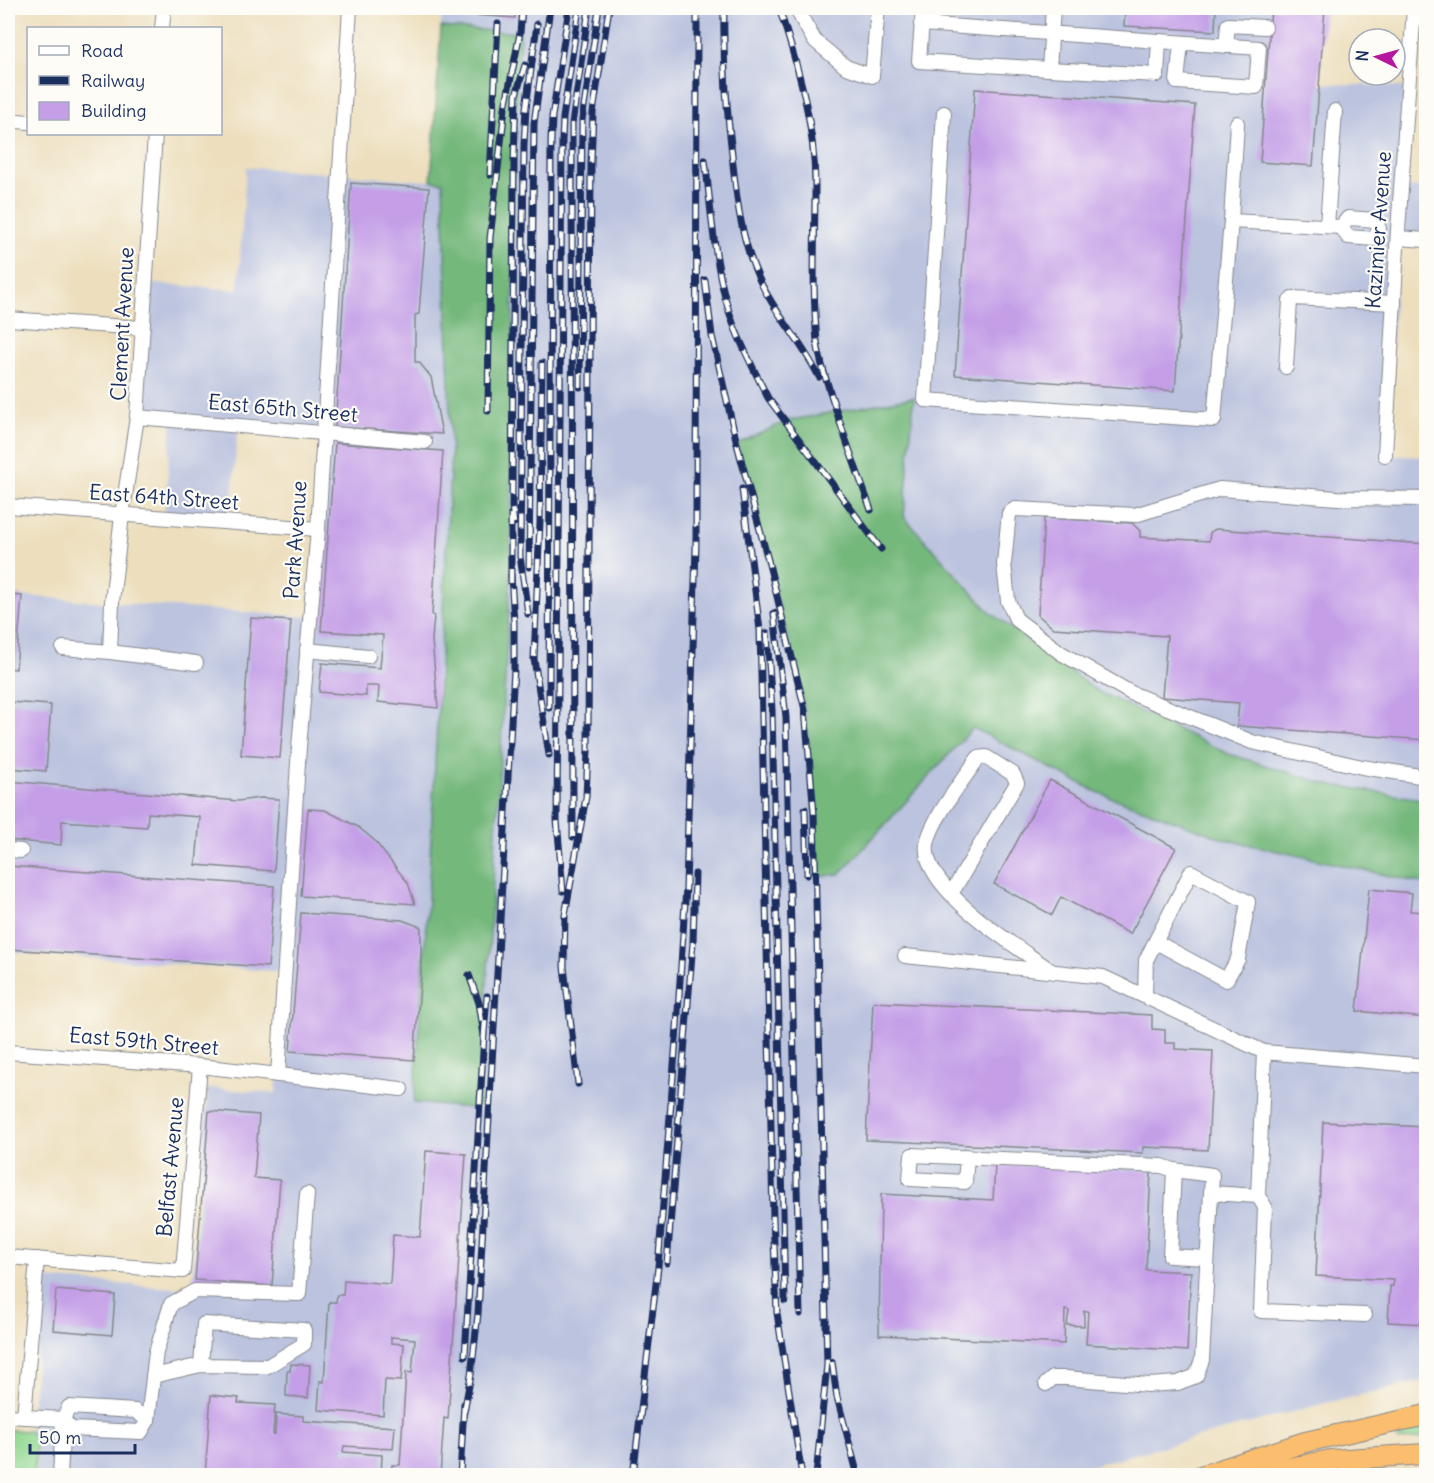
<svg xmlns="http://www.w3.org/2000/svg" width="1434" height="1483" viewBox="0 0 1434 1483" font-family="Delius,sans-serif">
<rect width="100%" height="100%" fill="#fdfcf7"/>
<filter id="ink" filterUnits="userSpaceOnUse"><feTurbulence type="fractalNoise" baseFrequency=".0167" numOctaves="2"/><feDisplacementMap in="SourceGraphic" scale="12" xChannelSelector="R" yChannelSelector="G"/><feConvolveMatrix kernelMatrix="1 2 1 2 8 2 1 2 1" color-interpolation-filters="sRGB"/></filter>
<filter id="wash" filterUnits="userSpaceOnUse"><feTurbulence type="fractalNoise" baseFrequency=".008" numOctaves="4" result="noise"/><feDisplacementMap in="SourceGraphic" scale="24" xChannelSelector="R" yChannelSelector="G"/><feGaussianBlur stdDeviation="1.35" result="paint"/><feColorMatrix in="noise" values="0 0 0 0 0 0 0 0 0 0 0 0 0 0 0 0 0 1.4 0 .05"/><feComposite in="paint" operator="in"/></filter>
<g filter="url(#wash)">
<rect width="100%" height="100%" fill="#eddfbe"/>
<path fill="#bbc3de" d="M442,8H1324L1319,83L1409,87L1402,187L1426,188V240L1398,238L1385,455L1426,457V836L1116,745L787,422L737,444L768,560L805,710L814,813L816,877L840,874L973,727L1097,792L1224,839L1426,884V1380L1322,1404L1056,1475H36L39,1434L30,1432L44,1279L175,1288L192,1284L208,1088L276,1093L284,972L8,952V595L310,617L323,432L238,425L230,523L164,518L172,420L137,417L145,283L238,290L246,167L443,182L451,454L428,898L414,1103L480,1108L511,575L514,159L520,33L441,27Z"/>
<g fill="#92d892" stroke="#568478" stroke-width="1.5">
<path d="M1426,1426V1437L1397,1441L1395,1434Z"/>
<path d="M8,1430L29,1431L30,1434H37L34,1475H8Z"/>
</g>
<g fill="#75b87c" stroke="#48746d" stroke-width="1.5">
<path d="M441,27L520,33L514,159L511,575L480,1105L469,1108L414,1103L428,898L451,454L443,182L431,181Z"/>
<path d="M914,397L904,517L991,613L1097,691L1229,754L1326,784L1426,800V884L1224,839L1097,792L973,728L840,874L816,877L814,813L805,710L768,560L737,444L787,421Z"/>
</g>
<g id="blocks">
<g fill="#c49fe7">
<path d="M445,8H516L515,18L445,13Z"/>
<path d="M1125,8H1216L1215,31L1124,26Z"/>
<path d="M1271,8H1325L1313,166L1260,162Z"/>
<path d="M975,89L1195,105L1175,391L955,375Z"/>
<path d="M351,183L429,188L419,314L415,315V362H419L431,377L442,434L335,427Z"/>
<path d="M335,443L443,451L432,615L434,616L432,640L438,708L378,702L379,686H366V696L319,692L322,663L380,668L383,635L321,631Z"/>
<path d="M1044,518L1132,523L1140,531V537L1209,541L1210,532L1216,529L1426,544V740L1237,726L1239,703L1162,697L1167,636L1053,628L1038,615Z"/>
<path d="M8,595L22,596L16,669L8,668Z"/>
<path d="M251,618L291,621L280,758L241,755Z"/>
<path d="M8,702L51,705L46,771L8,768Z"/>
<path d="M1050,780L1176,848L1130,934L1061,897L1052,915L994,884Z"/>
<path d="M8,781L238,801L260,798L279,799L274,871L196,865L200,817L148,813L147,827L62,821L61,845L8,840Z"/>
<path d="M308,809L325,810L358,827L374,840L408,883L415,904L301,896Z"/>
<path d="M8,866L274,886L268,967L8,949Z"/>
<path d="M1369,889L1412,893L1410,911L1426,912V1018L1357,1011Z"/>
<path d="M301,913L402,920L421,927V974L414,1060L290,1051Z"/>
<path d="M873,1002L1152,1015V1029L1165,1030V1043H1175V1049L1213,1051L1208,1150L1143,1147V1153L866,1140Z"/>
<path d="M209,1111L259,1115L254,1178L280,1180L272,1286L195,1280Z"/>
<path d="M1323,1122L1426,1127V1324L1388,1322L1390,1286H1393L1394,1280L1316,1276Z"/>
<path d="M426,1151L466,1154L448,1419L444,1418L440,1476H391L392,1465H400L406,1372L412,1373L415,1339L391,1337V1343L404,1344L401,1381L385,1380L383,1415L318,1410L320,1381L324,1382L329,1302H336L337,1295H343L344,1280L390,1284L393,1235L420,1237Z"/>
<path d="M995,1165L1151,1172L1146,1270L1191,1272L1187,1351L1086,1344L1088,1311H1084V1326L1067,1325L1069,1311L1065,1310L1064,1344L879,1335L881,1194L993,1200Z"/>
<path d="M56,1290L115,1295L112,1335L53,1330Z"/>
<path d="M291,1364L310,1365L308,1398L286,1396L287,1371H290Z"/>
<path d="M211,1395L239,1398L238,1403L275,1405L273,1434H275L276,1414L303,1416V1421L395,1427L393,1449L344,1446L343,1452L382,1455L381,1476H205Z"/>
</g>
</g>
</g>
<g filter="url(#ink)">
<use href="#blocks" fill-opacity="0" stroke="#84878e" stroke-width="1.5"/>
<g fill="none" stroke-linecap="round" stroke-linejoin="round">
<defs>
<g id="minor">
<path d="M796,8L814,40L846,67L872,76L878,8"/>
<path d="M923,8L919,61L1049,69"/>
<path d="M921,24L1159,41L1157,75L1049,69L1053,8"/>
<path d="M162,28L164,8"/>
<path d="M1159,41L1259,48L1256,87L1177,82L1181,43"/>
<path d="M1226,46L1228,25L1265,27"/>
<path d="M944,113L925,400L1214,420L1231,221"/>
<path d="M8,120L28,122"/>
<path d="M1237,123L1231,221L1341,227"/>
<path d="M1348,218L1376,220L1379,229L1375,239L1348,237L1341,227Z"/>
<path d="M1327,226L1335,111"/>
<path d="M1398,238L1426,240"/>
<path d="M8,319L142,328"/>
<path d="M1286,367L1290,301L1293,298L1394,303"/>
<path d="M137,417L425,442"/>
<path d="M1385,455L1398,230L1414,8"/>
<path d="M1426,499L1337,498L1220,489L1135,515L1015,509L1009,513L1004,564L1008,601L1016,619L1061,653L1131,693L1252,742L1362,767L1426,777"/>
<path d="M8,506L318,529"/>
<path d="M63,648L110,652L112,602L122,515L137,417L155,134"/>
<path d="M307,650L368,656"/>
<path d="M110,652L196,663"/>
<path d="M8,850L21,851"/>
<path d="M951,894L1017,783L1013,774L986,757L978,758C964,779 931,820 927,844C920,889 1018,947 1050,970"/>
<path d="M905,956L1103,977L1264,1052L1258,1196L1265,1207L1261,1311L1365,1315"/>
<path d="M1145,996L1146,960L1191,872L1248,902L1238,959L1226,980L1156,942"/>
<path d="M8,1052L200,1066L401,1089"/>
<path d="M1264,1052L1426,1066"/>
<path d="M278,1075L299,747L318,529L350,8"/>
<path d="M967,1156L965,1182L910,1179L912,1155L1162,1166L1174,1170"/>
<path d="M8,1257L183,1271L200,1066"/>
<path d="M1207,1258L1170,1256L1174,1170L1212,1175L1211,1193"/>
<path d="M153,1376L201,1365L268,1366L304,1344V1330L204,1324L201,1365"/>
<path d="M1046,1384L1053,1378H1066L1149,1385L1178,1383L1196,1376L1202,1360L1211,1193L1258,1196"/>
<path d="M8,1416L63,1419L71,1429L141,1432L148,1420L135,1411L69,1407L63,1419L60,1476"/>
<path d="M24,1417L37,1259"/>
<path d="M148,1420L156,1352L171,1304L195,1291L299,1294L307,1194"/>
</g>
<g id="highway">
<path d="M1201,1476L1305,1442L1426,1415"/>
<path d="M1249,1476L1330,1460L1426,1454"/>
</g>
</defs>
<use href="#minor" stroke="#84878e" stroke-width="16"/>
<use href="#highway" stroke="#84878e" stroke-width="22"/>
<use href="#minor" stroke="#fff" stroke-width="14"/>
<use href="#highway" stroke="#fbbd6e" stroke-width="20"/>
<defs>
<g id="rail">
<path d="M724,8C723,57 726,105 732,154C736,196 741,240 759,279C775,314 802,342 819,377"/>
<path d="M779,8C798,66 815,124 815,186C815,237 812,290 817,341C820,364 828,385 835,407C846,442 859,476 871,510"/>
<path d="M705,160C712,214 714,271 733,323C743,349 756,374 768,398L881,549"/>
<path d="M490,175L498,24"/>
<path d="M705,280L712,336L737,444L768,560L805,710L814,813L827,1364L816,1476"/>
<path d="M542,363L540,522L534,659L549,755"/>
<path d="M580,387L582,120L599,8"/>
<path d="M488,411L490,238L505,108L520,33L522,8"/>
<path d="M742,489L760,630L773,1218L777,1313L802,1476"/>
<path d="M514,523L512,507L514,159L516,95L525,65"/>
<path d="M529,567L534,123L550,8"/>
<path d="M511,583V514"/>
<path d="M774,613L786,717L800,1314"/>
<path d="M528,614L520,556L524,144L526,108L537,24"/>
<path d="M767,633L772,710L785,1301"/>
<path d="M549,708L551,142L552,117L569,8"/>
<path d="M805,809L807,875"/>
<path d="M573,837L572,124L589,8"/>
<path d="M563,891L557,820L562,141L563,118L579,8"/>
<path d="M484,1035L487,996"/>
<path d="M578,1084L564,967L565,915L586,797L588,750L591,163L593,113L609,8"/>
<path d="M667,1263L693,942L695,874"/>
<path d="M465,1356L484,1035L479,1003L469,975"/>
<path d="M832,1362L837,1397L858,1476"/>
<path d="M464,1412L471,1375L478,1314L514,669V623L511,575"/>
<path d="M460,1476L464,1404"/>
<path d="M633,1476L658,1267L677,1027L686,887L696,546L697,8"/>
</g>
</defs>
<use href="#rail" stroke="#1b2f5e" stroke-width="7"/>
<use href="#rail" stroke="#fdfcf7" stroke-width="4.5" stroke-dasharray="14" stroke-linecap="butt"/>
</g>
</g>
<g text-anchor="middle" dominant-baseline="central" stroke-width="4.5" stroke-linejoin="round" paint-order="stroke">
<g font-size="21" fill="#1b2f5e" stroke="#fdfcf7">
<text transform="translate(1378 230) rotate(-86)">Kazimier Avenue</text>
<text transform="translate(122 324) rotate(-87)">Clement Avenue</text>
<text transform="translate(283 408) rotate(5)">East 65th Street</text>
<text transform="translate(164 497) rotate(4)">East 64th Street</text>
<text transform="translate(295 540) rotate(-86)">Park Avenue</text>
<text transform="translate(144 1041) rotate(5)">East 59th Street</text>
<text transform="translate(170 1167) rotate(-85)">Belfast Avenue</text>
</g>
</g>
<rect width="1434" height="1483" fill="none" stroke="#fdfcf7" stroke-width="30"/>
<rect x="27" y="27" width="195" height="108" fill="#fdfcf7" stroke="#a3aaba" stroke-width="1.5"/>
<rect x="39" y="46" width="30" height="9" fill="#ffffff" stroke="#a3aaba" stroke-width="1.5"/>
<text x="81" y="57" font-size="18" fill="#1b2f5e">Road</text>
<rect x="39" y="76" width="30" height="9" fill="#1b2f5e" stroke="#a3aaba" stroke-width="1.5"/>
<text x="81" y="87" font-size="18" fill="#1b2f5e">Railway</text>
<rect x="39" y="102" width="30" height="18" fill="#c49fe7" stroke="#a3aaba" stroke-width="1.5"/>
<text x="81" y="117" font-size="18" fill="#1b2f5e">Building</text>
<g transform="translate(1377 57) rotate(275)"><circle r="28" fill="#fdfcf7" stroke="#a3aaba" stroke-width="1.5"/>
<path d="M0-4.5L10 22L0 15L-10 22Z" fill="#b5179e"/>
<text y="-9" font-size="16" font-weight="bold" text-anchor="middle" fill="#1b2f5e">N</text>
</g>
<path d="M30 1444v9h105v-9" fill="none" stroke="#1b2f5e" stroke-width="3"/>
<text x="39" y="1444" font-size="18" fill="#1b2f5e" stroke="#fdfcf7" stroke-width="4.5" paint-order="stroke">50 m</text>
</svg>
